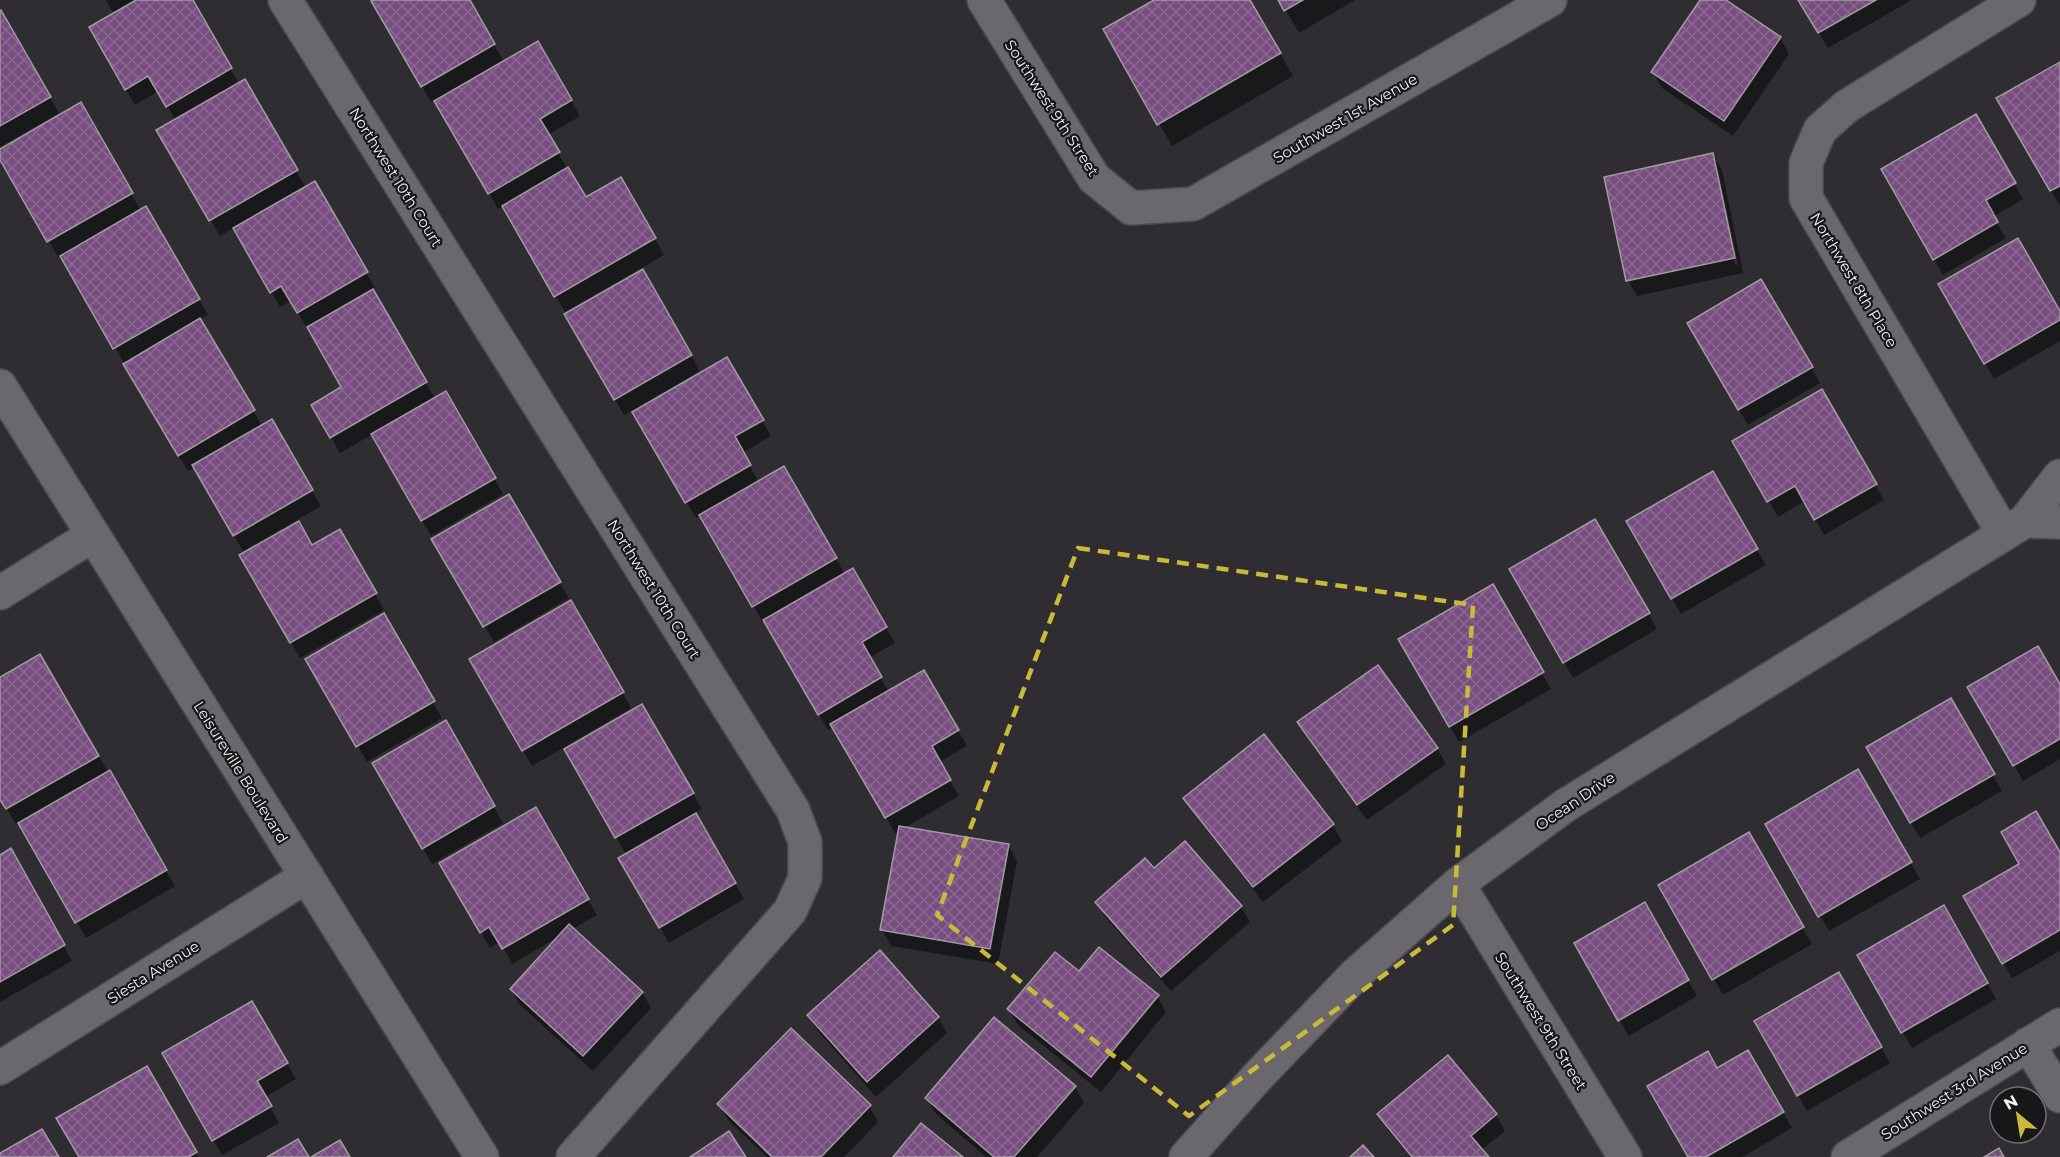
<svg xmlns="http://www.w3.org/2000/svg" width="2060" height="1157" viewBox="0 0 2060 1157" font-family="Montserrat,sans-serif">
<defs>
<pattern id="building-cross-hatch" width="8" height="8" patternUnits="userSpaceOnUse" patternTransform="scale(1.5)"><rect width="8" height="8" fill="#784e80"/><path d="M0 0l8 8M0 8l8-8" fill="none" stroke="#8c6892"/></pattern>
</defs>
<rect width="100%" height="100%" fill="#302d32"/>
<g fill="#0007" fill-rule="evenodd">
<path d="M106,0H191L239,84L244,81L306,188L315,183L375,288L372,290L435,399L445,393L503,494L431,536L373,434L340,453L313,405L343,388L291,301L280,307L234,228L220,236L158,130L176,121L159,91L135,105L91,28L114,14Z"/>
<path d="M376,0H468L504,62L538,43L580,116L548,135L585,200L621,179L664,255L565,312L503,206L498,209L435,99L431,102L373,2Z"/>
<path d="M1157,0H1249L1293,76L1172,146L1105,30Z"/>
<path d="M1280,0H1355L1299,33Z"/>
<path d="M1702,0H1723L1780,38L1789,54L1733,136L1662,88L1653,72Z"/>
<path d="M1800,0H1912L1828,48Z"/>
<path d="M0,12L59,113L0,147Z"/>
<path d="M2060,63V206L2007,115Z"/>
<path d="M80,104L141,211L146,208L208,315L199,320L262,426L271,421L321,506L243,551L195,467L188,471L61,255L58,257L0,157V151Z"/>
<path d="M1975,116L2023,199L1993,217L2006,238L1943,275L1883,169Z"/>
<path d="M1713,154L1722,170L1743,273L1637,296L1628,281ZM1715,169H1718L1738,265H1735Z"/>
<path d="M642,271L700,371L624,415L566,315Z"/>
<path d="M1761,281L1820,383L1748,425L1689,324Z"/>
<path d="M1940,285L2060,314V341L1994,379Z"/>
<path d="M727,359L771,436L742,453L759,482L783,468L845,574L852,570L895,643L869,658L889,692L924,672L967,746L939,762L959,796L904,828L1008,845L1017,861L998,964L891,946L882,930L900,830L895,833L834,726L828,730L765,620L762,621L701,515L696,518L634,412Z"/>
<path d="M1822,392L1884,500L1824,535L1805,501L1778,517L1734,442Z"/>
<path d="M1712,473L1766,565L1681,614L1628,521Z"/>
<path d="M509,496L569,598L494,642L434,540Z"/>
<path d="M1595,521L1657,629L1573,678L1511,569Z"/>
<path d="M339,531L384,610L300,658L241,556L312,547Z"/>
<path d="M1492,586L1551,689L1459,742L1400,640Z"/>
<path d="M570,602L631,708L532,766L471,660Z"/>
<path d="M383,615L442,718L367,762L308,659Z"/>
<path d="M40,656L175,886L86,938L19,822L16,824L0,797V679Z"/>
<path d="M2060,687V759L2023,781L1969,688Z"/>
<path d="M1950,700L2002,791L1920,838L1868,748Z"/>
<path d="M642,706L702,809L695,813L744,899L669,943L620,858L626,854L566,750Z"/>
<path d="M445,722L503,823L432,864L374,763Z"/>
<path d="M1299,723L1437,748L1446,764L1367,820L1308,739Z"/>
<path d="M1264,737L1333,825L1342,841L1263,902L1194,814L1185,798Z"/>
<path d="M1858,772L1920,879L1829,931L1767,824Z"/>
<path d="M536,809L597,915L572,929L642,992L651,1008L593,1071L520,1005L511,989L558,937L512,964L500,942L490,948L442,864Z"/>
<path d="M1749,834L1812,944L1723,995L1660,886Z"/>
<path d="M2060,855V951L2012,978L1965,897Z"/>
<path d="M0,856L20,866L72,961L0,1002Z"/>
<path d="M1154,871L1241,907L1250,922L1171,991L1106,918L1097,902Z"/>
<path d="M1644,904L1697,996L1629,1036L1576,944Z"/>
<path d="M1943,907L1996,999L1912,1048L1859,956Z"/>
<path d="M1079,973L1157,996L1166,1012L1101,1092L1018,1025L1009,1010Z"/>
<path d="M1839,974L1890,1063L1807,1111L1756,1022Z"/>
<path d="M252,1003L296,1079L265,1097L279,1123L222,1155L164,1054Z"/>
<path d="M809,1015L938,1017L947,1033L876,1097L818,1031Z"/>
<path d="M1748,1052L1792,1128L1742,1157H1689L1717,1070Z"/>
<path d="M1448,1057L1496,1115L1505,1131L1481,1150L1487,1157H1410L1388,1130L1379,1115Z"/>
<path d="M146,1068L198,1157H81Z"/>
<path d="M1075,1087L1084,1103L1037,1157H986L936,1114L927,1098Z"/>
<path d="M719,1104L869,1106L878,1122L844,1157H767L728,1120Z"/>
</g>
<g fill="url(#building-cross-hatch)" stroke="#a09ca1" stroke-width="1.5">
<path d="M136,0H193L232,68L166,107L148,76L125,90L89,27Z"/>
<path d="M373,0H470L495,44L421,87L371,1Z"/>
<path d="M1154,0H1250L1281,53L1157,125L1103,29Z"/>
<path d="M1278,0H1303L1284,11Z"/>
<path d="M1700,0H1726L1781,37L1724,121L1651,72Z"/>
<path d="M1798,0H1876L1818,33Z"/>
<path d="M1,10L51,97L0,126V11Z"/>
<path d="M538,41L572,100L540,119L560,152L488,194L434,101Z"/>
<path d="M2060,62V186L2050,191L1996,98Z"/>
<path d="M245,79L298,170L209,221L156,130Z"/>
<path d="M81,102L133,193L47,242L0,160V149Z"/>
<path d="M1976,114L2016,183L1986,200L1998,222L1933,260L1881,169Z"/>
<path d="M1713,153L1735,258L1626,281L1604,177Z"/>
<path d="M568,167L586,197L621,177L656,238L554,297L502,206Z"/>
<path d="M315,181L368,272L297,313L281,286L270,293L233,228Z"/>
<path d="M146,206L200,299L113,349L60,256Z"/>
<path d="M2018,238L2060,311V320L1984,364L1938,284Z"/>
<path d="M643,269L692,355L614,400L564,314Z"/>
<path d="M1761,279L1813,367L1738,410L1687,323Z"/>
<path d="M373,289L427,382L330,438L311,405L341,387L307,327Z"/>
<path d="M200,318L255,410L178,456L123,364Z"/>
<path d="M727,357L764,420L735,436L751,465L685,503L632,412Z"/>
<path d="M1822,389L1877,484L1814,520L1795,486L1767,502L1732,441Z"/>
<path d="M446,391L496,478L421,521L371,434Z"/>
<path d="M272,419L313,490L233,536L192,465Z"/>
<path d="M784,466L837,558L752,607L699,515Z"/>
<path d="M1713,471L1758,549L1671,599L1626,521Z"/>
<path d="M509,494L561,582L483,627L431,539Z"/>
<path d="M1595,519L1650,613L1563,663L1509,569Z"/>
<path d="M299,521L312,545L340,529L377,593L290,643L239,555Z"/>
<path d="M853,568L887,627L862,642L882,677L818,715L763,620Z"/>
<path d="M1493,584L1544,672L1449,727L1398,639Z"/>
<path d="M571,600L624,692L522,751L469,659Z"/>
<path d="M384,613L435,701L356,747L305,659Z"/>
<path d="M2038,646L2060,684V739L2013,766L1967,687Z"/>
<path d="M40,654L99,756L6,809L0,800V677Z"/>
<path d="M1378,665L1438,748L1357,805L1297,722Z"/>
<path d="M924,670L959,730L932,746L951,780L885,818L830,724Z"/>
<path d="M1951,698L1995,774L1910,823L1866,747Z"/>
<path d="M642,704L694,793L615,838L564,749Z"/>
<path d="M446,720L495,806L422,849L372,763Z"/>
<path d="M1264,734L1334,824L1253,887L1183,798Z"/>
<path d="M1858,769L1912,862L1818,917L1765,824Z"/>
<path d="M110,770L167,870L75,923L18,823Z"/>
<path d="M536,807L589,899L502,949L489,927L480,933L439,863Z"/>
<path d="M2036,811L2060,852V930L2002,964L1963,896L2019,864L2001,832Z"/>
<path d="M696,813L736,883L659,928L618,858Z"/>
<path d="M899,826L1009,844L990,949L880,930Z"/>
<path d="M1749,832L1804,927L1712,980L1658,885Z"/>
<path d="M1185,841L1242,906L1161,977L1095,902L1145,858L1154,868Z"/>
<path d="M11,848L65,945L0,982V855Z"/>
<path d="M1645,902L1689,980L1618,1021L1574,943Z"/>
<path d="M1944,905L1988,983L1901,1033L1857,955Z"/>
<path d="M569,924L643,992L583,1056L510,989Z"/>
<path d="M1099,947L1159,995L1091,1077L1007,1009L1055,952L1079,971Z"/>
<path d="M880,950L939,1017L867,1082L807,1015Z"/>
<path d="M1839,972L1882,1047L1797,1096L1754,1021Z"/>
<path d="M252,1001L288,1063L257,1081L272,1106L212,1141L162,1053Z"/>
<path d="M994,1017L1076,1086L1014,1157H994L925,1098Z"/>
<path d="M791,1028L871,1105L821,1157H772L717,1104Z"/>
<path d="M1748,1050L1784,1112L1706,1157H1688L1647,1086L1708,1051L1717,1068Z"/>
<path d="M1448,1055L1497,1114L1471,1136L1489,1157H1412L1377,1114Z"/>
<path d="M147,1066L197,1152L189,1157H79L56,1118Z"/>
<path d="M921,1123L963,1157H893Z"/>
<path d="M42,1129L59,1157H0V1153Z"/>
<path d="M729,1131L746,1157H690Z"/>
<path d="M298,1139L309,1157H267Z"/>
<path d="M340,1140L350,1157H311Z"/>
<path d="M1363,1145L1374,1157H1350Z"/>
<path d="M1999,1148L2004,1157H1984Z"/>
</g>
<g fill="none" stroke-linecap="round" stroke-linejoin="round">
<defs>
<g id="minor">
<path d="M285,0L793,810L805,842V878L790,911L573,1157"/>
<path d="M984,0L1094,178L1131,208L1193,204L1550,0"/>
<path d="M0,386L482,1157"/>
<path d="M2025,521L2060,522"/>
<path d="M2004,534L1806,198V163L1820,130L1847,106L2019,0"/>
<path d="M0,593L93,535"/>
<path d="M1458,884L1625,1157"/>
<path d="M2028,1044L2060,1096"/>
<path d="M0,1068L307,876"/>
<path d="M1186,1157L1260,1074L1356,974L1458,884L1566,805L2025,521L2060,476"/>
<path d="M1848,1157L2060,1025"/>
</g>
</defs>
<use href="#minor" stroke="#4c4a4e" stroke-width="36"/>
<use href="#minor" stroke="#6a676d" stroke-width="33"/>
</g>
<path fill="none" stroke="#caba3a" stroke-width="4.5" stroke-dasharray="12 8" stroke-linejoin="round" d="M1078,548L1473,605L1453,925L1189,1116L937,915Z"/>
<g text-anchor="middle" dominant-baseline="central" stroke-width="4.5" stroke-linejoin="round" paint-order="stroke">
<g font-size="15" fill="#f2f0f3" stroke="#171618">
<text transform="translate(1052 108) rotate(57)">Southwest 9th Street</text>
<text transform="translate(1345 118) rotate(-30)">Southwest 1st Avenue</text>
<text transform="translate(396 177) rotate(58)">Northwest 10th Court</text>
<text transform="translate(1854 280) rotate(59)">Northwest 8th Place</text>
<text transform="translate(654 589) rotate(58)">Northwest 10th Court</text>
<text transform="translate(241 772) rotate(58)">Leisureville Boulevard</text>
<text transform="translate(1575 801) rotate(-34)">Ocean Drive</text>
<text transform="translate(153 972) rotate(-32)">Siesta Avenue</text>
<text transform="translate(1541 1021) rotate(58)">Southwest 9th Street</text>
<text transform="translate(1954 1091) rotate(-32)">Southwest 3rd Avenue</text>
</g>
</g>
<g transform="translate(2018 1115) rotate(330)"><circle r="28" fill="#171618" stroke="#6f6d70" stroke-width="1.5"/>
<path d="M0-4.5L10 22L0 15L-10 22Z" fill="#caba3a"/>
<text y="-9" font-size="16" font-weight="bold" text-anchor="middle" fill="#f2f0f3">N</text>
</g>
</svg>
